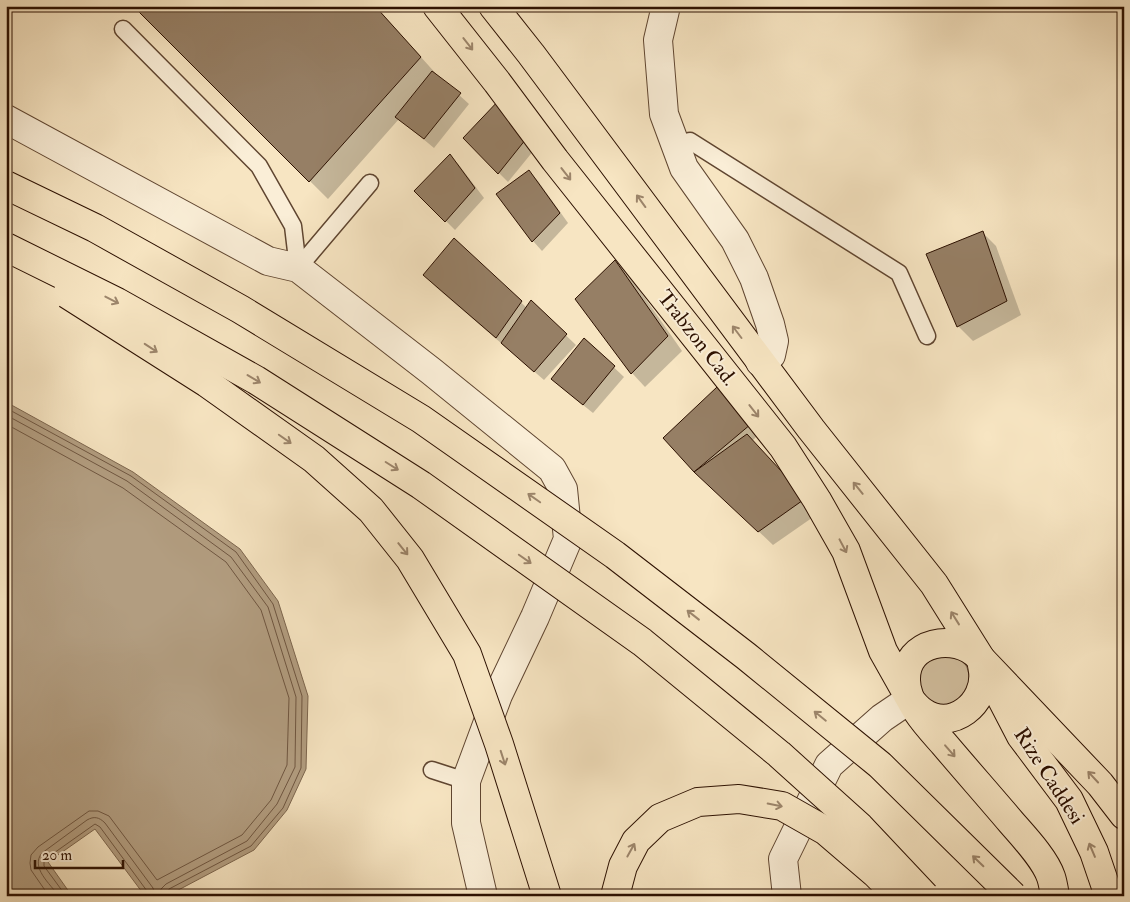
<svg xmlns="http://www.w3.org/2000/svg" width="1130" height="902" viewBox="0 0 1130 902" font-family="'IM FELL Double Pica',serif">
<rect width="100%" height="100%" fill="#f7e5c2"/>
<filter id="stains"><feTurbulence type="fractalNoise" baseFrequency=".004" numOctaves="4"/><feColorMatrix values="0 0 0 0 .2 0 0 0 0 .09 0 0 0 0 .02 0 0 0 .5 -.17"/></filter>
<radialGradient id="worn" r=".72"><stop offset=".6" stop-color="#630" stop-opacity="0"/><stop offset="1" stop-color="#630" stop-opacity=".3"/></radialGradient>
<path fill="#d4c1a1" stroke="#806850" d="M951,654C964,662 969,664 969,681C969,687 967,690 963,695C942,721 904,691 927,660Z"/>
<path fill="#b29d80" stroke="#7c654d" d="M6,402L133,472L240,549L278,601L308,696L306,769L287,810L254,850L167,896H145L95,829L48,862L72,896H6Z"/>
<g fill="#0003">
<path d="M134,6H375L438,76L469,104L434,148L399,119L328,199Z"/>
<path d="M501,100L539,144L508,182L464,138Z"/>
<path d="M450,156L459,165L484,198L455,230L416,191Z"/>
<path d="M529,172L538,181L568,223L542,251L533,241L498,194Z"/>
<path d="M982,232L996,246L1021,315L973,341L959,327L927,254Z"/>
<path d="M454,240L527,308L531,302L576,345L544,380L438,289L424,275Z"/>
<path d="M615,261L629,275L682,351L645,387L632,373L577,299Z"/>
<path d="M584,339L624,377L593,413L562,388Z"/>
<path d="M727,398L759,434L752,441L819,513L773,545L695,471Z"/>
</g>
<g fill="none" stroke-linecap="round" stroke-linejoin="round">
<g stroke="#6f5640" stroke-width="1">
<path d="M6,408L131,476L236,552L273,604L302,696L301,768L283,808L251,846L169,889L166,896"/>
<path d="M6,415L127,481L231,557L268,607L296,697L295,767L277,804L247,841L166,884L161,889L160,896"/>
<path d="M6,424L123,488L226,562L261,610L289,698L287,765L271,800L242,835L157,880L109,816L98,811H89L38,847L31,855L30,863L31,870L49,896"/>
<path d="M59,896C50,884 30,867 42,853L87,820C94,816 99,817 105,823L153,888L155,896"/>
<path d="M66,896L44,866V860L95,824L100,827L147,891L148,896"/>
</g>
</g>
<g fill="#967f65" stroke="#2c1000">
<path d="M133,6H375L421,57L309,182Z"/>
<path d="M432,71L461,93L424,139L395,117Z"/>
<path d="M501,98L530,134L498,174L463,138Z"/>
<path d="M450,154L475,188L445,222L414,191Z"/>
<path d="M529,170L560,213L532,242L496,194Z"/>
<path d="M983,231L1007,301L957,327L926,254Z"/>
<path d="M454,238L522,301L496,338L423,275Z"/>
<path d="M615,260L668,336L631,374L575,299Z"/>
<path d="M531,300L567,334L534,372L501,343Z"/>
<path d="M584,338L615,366L583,405L551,379Z"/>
<path d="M717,387L751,424L694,472L663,438Z"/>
<path d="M747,434L806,498L758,532L694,472Z"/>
</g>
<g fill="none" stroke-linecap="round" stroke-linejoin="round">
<defs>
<g id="service">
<path d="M123,29L259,166L293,226L298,268"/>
<path d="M675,145L690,141L899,273L927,336"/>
<path d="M298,268L370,183"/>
<path d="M432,770L466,781"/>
</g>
<g id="minor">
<path d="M6,119L268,261L298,268L431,371L552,469L563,489L568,539L535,617L498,695L466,781V823L483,896"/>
<path d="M787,896L783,859L829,765L882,718L910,699"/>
</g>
<path id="tertiary" d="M666,6L658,40L664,114L684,168L735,240L754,278L770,324L774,341L771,355L760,362"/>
<g id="primary">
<path d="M437,6L497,82L555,160L783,447L817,500L846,551L883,651L910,699C913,703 918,709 923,712C952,732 987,703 983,671C982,666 982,661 979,657C956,632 905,641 906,680C906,704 929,727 944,744C966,770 989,796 1011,822C1024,837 1045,859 1051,877C1053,883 1054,890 1055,896"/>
<path d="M493,6L531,54L811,429L934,584L981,659L1021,736L1069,800L1094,852L1109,896"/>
</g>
<path id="trunk" d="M981,659L1100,784L1124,815"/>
</defs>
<use href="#service" stroke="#5f4530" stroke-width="19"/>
<use href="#minor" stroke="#5f4530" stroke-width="30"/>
<use href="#tertiary" stroke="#5f4530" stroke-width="30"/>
<use href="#primary" stroke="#2c1000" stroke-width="30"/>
<use href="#trunk" stroke="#2c1000" stroke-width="30"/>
<use href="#service" stroke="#faeed7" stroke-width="16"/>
<use href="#minor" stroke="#faeed7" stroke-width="28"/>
<use href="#tertiary" stroke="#faeed7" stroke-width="28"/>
<use href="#primary" stroke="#f7e5c2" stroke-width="28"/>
<use href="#trunk" stroke="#f7e5c2" stroke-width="28"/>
<defs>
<g id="trunk-bridge">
<path d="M6,185L95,228L240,309L421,419L615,555L746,656L880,765L1013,896"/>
<path d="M6,247L117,302L256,380L421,485L642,642L779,754L860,827L925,896"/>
<path d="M67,294L207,383L314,459L371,510L410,559L467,654L499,744L547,896"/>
<path d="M615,896L623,866L636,841L660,818L698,802L739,799L782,806L826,831L875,873L898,896"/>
</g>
</defs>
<use href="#trunk-bridge" stroke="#2c1000" stroke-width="30" stroke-linecap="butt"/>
<use href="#trunk-bridge" stroke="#f7e5c2" stroke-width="28"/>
</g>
<defs><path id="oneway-shaft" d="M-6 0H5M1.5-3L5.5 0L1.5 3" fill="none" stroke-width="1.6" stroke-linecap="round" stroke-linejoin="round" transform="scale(1.25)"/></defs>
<g stroke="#9c856b">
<use href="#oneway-shaft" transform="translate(468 44) rotate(52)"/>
<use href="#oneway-shaft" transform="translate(566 174) rotate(52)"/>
<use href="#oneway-shaft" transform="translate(641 201) rotate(-126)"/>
<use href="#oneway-shaft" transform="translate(112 300) rotate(27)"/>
<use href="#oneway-shaft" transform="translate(737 332) rotate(-127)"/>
<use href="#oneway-shaft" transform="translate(151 348) rotate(33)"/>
<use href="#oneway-shaft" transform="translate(254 379) rotate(31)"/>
<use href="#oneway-shaft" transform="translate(754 411) rotate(52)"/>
<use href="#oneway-shaft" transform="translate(285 439) rotate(35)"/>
<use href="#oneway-shaft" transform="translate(392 466) rotate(32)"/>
<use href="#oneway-shaft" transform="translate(858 488) rotate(-129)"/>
<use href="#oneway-shaft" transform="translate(534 498) rotate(-145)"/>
<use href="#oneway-shaft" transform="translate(843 546) rotate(62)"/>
<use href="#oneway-shaft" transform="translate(403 549) rotate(51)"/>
<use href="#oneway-shaft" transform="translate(525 559) rotate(35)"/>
<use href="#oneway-shaft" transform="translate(693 615) rotate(-142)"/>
<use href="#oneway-shaft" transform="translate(955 618) rotate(-122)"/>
<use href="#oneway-shaft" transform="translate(820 716) rotate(-141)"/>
<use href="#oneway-shaft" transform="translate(950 751) rotate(49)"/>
<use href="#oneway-shaft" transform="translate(503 758) rotate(72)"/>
<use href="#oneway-shaft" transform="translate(1093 777) rotate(-133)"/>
<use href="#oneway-shaft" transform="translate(775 805) rotate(11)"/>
<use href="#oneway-shaft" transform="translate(631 850) rotate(-61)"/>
<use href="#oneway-shaft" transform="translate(1092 850) rotate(-113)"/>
<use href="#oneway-shaft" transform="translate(978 861) rotate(-136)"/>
</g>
<g text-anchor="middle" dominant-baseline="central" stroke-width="4" stroke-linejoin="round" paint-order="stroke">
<g font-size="21" fill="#2c1000" stroke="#faeed7">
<text transform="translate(697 338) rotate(52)">Trabzon Cad.</text>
<text transform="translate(1049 776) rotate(57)">Rize Caddesi</text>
</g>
</g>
<rect width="1130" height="902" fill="none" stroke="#f7e5c2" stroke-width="25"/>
<rect x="8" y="8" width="1115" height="887" fill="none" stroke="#2c1000" stroke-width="2.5"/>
<rect x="12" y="12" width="1105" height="877" fill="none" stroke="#2c1000"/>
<path d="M35 860v8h88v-8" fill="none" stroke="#2c1000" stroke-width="2.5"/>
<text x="42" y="860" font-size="15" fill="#2c1000" stroke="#faeed7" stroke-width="4" paint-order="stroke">20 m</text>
<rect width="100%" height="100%" filter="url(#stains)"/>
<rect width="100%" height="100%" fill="url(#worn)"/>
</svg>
